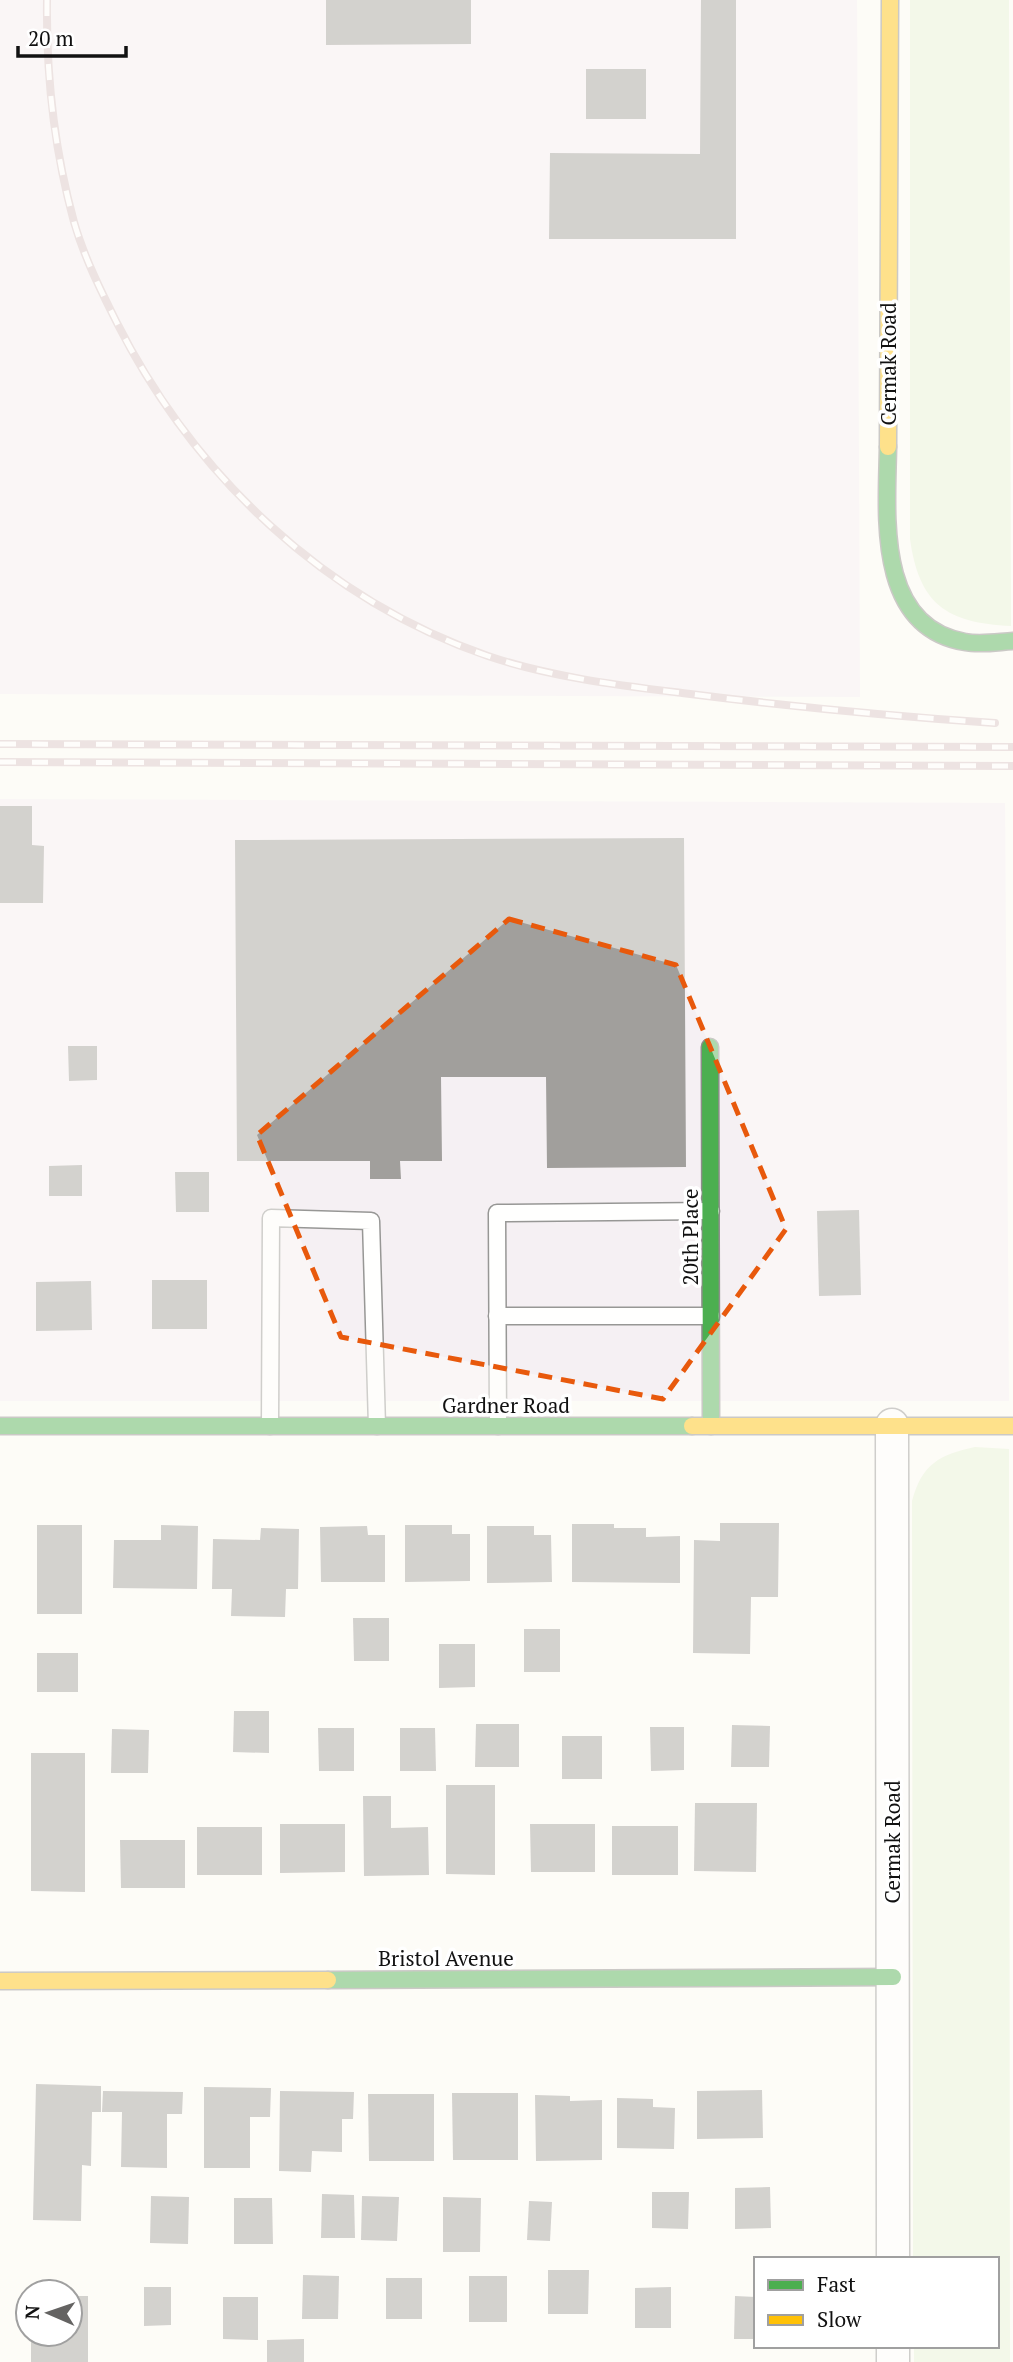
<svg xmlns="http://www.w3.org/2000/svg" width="1013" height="2362" viewBox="0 0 1013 2362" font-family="'PT Serif',serif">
<rect width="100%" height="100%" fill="#fdfcf7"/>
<g fill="#f5f0f3">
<path d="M0,0H857L860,697L0,694Z"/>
<path d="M0,799L1005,803L1009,1401H0Z"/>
</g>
<g fill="#e7f3d7">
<path d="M910,0H1009L1011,626C946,623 919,604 910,539Z"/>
<path d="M975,1447L1009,1449L1010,2362H914V2346H997V2259H913L912,1501C922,1464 939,1455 975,1447Z"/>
</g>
<g fill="#a19f9c">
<path d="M326,0H471V44L326,45Z"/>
<path d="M701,0H736V239H549L550,153L700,154Z"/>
<rect x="586" y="69" width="60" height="50"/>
<path d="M0,806H32V845L44,846L43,903H0Z"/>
<path d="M684,838L686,1167L547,1168L546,1077H441L442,1161H400L401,1179H370V1161H237L235,840Z"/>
<path d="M68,1046H97V1080L69,1081Z"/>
<path d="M82,1165V1196H49V1166Z"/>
<path d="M175,1172H209V1212H176Z"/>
<path d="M859,1210L861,1295L819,1296L817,1211Z"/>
<rect x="152" y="1280" width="55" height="49"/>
<path d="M91,1281L92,1330L36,1331V1282Z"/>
<path d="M720,1523H779L778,1597H751L750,1654L693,1653L694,1540L720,1541Z"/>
<path d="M572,1524H614V1528H646V1537L680,1536V1583L572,1582Z"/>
<rect x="37" y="1525" width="45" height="89"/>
<path d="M161,1525L198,1526L197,1589L113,1588L114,1540H161Z"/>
<path d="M405,1525H452V1534H470V1581L405,1582Z"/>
<path d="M367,1526L368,1535H385V1582H321L320,1527Z"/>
<path d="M487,1526H534V1535H551L552,1582L487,1583Z"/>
<path d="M261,1528L299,1529L298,1589H286L285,1617L231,1616L232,1589H212L213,1539L260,1540Z"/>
<path d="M353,1618H389V1661H354Z"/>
<rect x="524" y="1629" width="36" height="43"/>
<path d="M439,1644H475V1687L439,1688Z"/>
<rect x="37" y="1653" width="41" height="39"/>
<path d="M234,1711H269V1753L233,1752Z"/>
<path d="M476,1724H519V1767H475Z"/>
<path d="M732,1725L770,1726L769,1767H731Z"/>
<path d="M650,1727H684V1770L651,1771Z"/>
<path d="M318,1728H354V1771H319Z"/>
<path d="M400,1728H435L436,1771H400Z"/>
<path d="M112,1729L149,1730L148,1773H111Z"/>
<rect x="562" y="1736" width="40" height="43"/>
<path d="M31,1753H85V1892L31,1891Z"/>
<path d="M446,1785H495V1875L446,1874Z"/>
<path d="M363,1796H391V1828L428,1827L429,1875L364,1876Z"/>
<path d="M695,1803H757L756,1872L694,1871Z"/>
<path d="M280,1824H345V1872L280,1873Z"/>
<path d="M530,1824H595V1872H531Z"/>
<rect x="612" y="1826" width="66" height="49"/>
<rect x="197" y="1827" width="65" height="48"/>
<path d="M120,1840H185V1888H121Z"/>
<path d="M36,2084L101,2086V2112H92L91,2166L82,2165L81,2221L33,2220Z"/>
<path d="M204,2087L271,2088L270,2117H250V2168H204Z"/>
<path d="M762,2090L763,2138L697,2139V2091Z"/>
<path d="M103,2091L183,2092L182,2114H167V2168L121,2167L122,2112H102Z"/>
<path d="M280,2091L354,2092L353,2119H342V2152L312,2151L311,2172L279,2171Z"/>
<path d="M452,2093H518V2160H453Z"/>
<path d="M368,2094H434V2161H369Z"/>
<path d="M535,2095L570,2096V2101L602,2100V2160L536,2161Z"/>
<path d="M617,2098L653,2099V2107L675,2108L674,2149L617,2148Z"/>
<path d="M770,2187L771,2228L735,2229V2188Z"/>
<path d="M652,2192H689L688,2229L652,2228Z"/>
<path d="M322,2194L354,2195L355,2238H321Z"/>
<path d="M151,2196L189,2197L188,2244L150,2243Z"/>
<path d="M362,2196L399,2197L397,2241L361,2240Z"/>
<path d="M443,2197L481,2198L480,2252H443Z"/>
<path d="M234,2198H272L273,2244H234Z"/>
<path d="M529,2201L552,2202L550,2241L527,2240Z"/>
<path d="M548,2270H589L588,2314H548Z"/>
<path d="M303,2275L339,2276L338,2319H302Z"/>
<rect x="469" y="2276" width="38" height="46"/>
<rect x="386" y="2278" width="36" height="41"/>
<path d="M144,2287H171V2325L144,2326Z"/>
<path d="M671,2287V2328H635V2288Z"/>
<path d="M70,2296H88V2362H31V2334H70Z"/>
<path d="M735,2296L756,2297V2339H734Z"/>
<path d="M223,2297H258V2340L223,2339Z"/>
<path d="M304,2339V2362H267V2340Z"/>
</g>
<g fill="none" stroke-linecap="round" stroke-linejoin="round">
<defs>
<g id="lane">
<path d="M497,1316H711"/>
<path d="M270,1426L271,1218L371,1221L377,1426"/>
<path d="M498,1426L497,1213L711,1211"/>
</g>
<g id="street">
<path d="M892,1425L893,2259"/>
<path d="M893,2346V2362"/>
</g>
<g id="fast">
<path d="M888,447C887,514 875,627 965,642C980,645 997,642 1013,641"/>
<path d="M710,1047L711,1426"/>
<path d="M0,1426H692"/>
<path d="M328,1980L893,1977"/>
</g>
<g id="slow">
<path d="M888,447L890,0"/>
<path d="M692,1426H1013"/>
<path d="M0,1981L328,1980"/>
</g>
</defs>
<use href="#lane" stroke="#979795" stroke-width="19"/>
<use href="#street" stroke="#979795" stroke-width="35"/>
<use href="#fast" stroke="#8e8d8b" stroke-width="19"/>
<use href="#slow" stroke="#8e8d8b" stroke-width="19"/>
<use href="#lane" stroke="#fffffe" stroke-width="16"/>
<use href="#street" stroke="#fffffe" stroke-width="32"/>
<use href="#fast" stroke="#4caf50" stroke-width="16"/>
<use href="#slow" stroke="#ffc107" stroke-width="16"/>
<defs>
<g id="rail">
<path d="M47,0C46,76 54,149 74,222C84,257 101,291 117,323C194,475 325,600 488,656C550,677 617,685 682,693C786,706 890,716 995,723"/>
<path d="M0,744L1013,747"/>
<path d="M0,762L1013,766"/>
</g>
</defs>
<use href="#rail" stroke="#d9c6c7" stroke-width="8"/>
<use href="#rail" stroke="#fff" stroke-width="5" stroke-dasharray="16" stroke-linecap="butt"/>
</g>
<path d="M0 0H1013V2362H0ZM509,919L676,965L786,1229L663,1399L341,1337L257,1135Z" fill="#fdfcf7" fill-opacity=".55" fill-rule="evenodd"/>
<path fill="none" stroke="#e8590c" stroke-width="5" stroke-dasharray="14 9" stroke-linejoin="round" d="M509,919L676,965L786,1229L663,1399L341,1337L257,1135Z"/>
<g text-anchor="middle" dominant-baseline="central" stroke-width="7" stroke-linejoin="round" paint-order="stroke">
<g font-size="21" fill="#111" stroke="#fff">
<text transform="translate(888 364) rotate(-90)">Cermak Road</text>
<text transform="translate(690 1237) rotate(-90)">20th Place</text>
<text x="506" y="1405">Gardner Road</text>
<text transform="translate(892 1842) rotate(-90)">Cermak Road</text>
<text x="446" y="1958">Bristol Avenue</text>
</g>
</g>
<rect x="754" y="2257" width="245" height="91" fill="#ffffff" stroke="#a0a0a0" stroke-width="2"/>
<rect x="768" y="2280" width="35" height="10" fill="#4caf50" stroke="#a0a0a0" stroke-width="2"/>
<text x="817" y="2292" font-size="21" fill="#111111">Fast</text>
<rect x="768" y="2315" width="35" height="10" fill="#ffc107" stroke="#a0a0a0" stroke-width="2"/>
<text x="817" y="2327" font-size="21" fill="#111111">Slow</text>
<g transform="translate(49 2313) rotate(272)"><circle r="33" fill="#ffffff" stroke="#a0a0a0" stroke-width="2"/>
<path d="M0-5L12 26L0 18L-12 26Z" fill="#646362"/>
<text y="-10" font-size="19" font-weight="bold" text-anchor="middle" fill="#111111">N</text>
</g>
<path d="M18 46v10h108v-10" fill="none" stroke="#111111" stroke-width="3.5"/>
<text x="28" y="46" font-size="21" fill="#111111" stroke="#ffffff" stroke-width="5" paint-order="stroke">20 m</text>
</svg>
